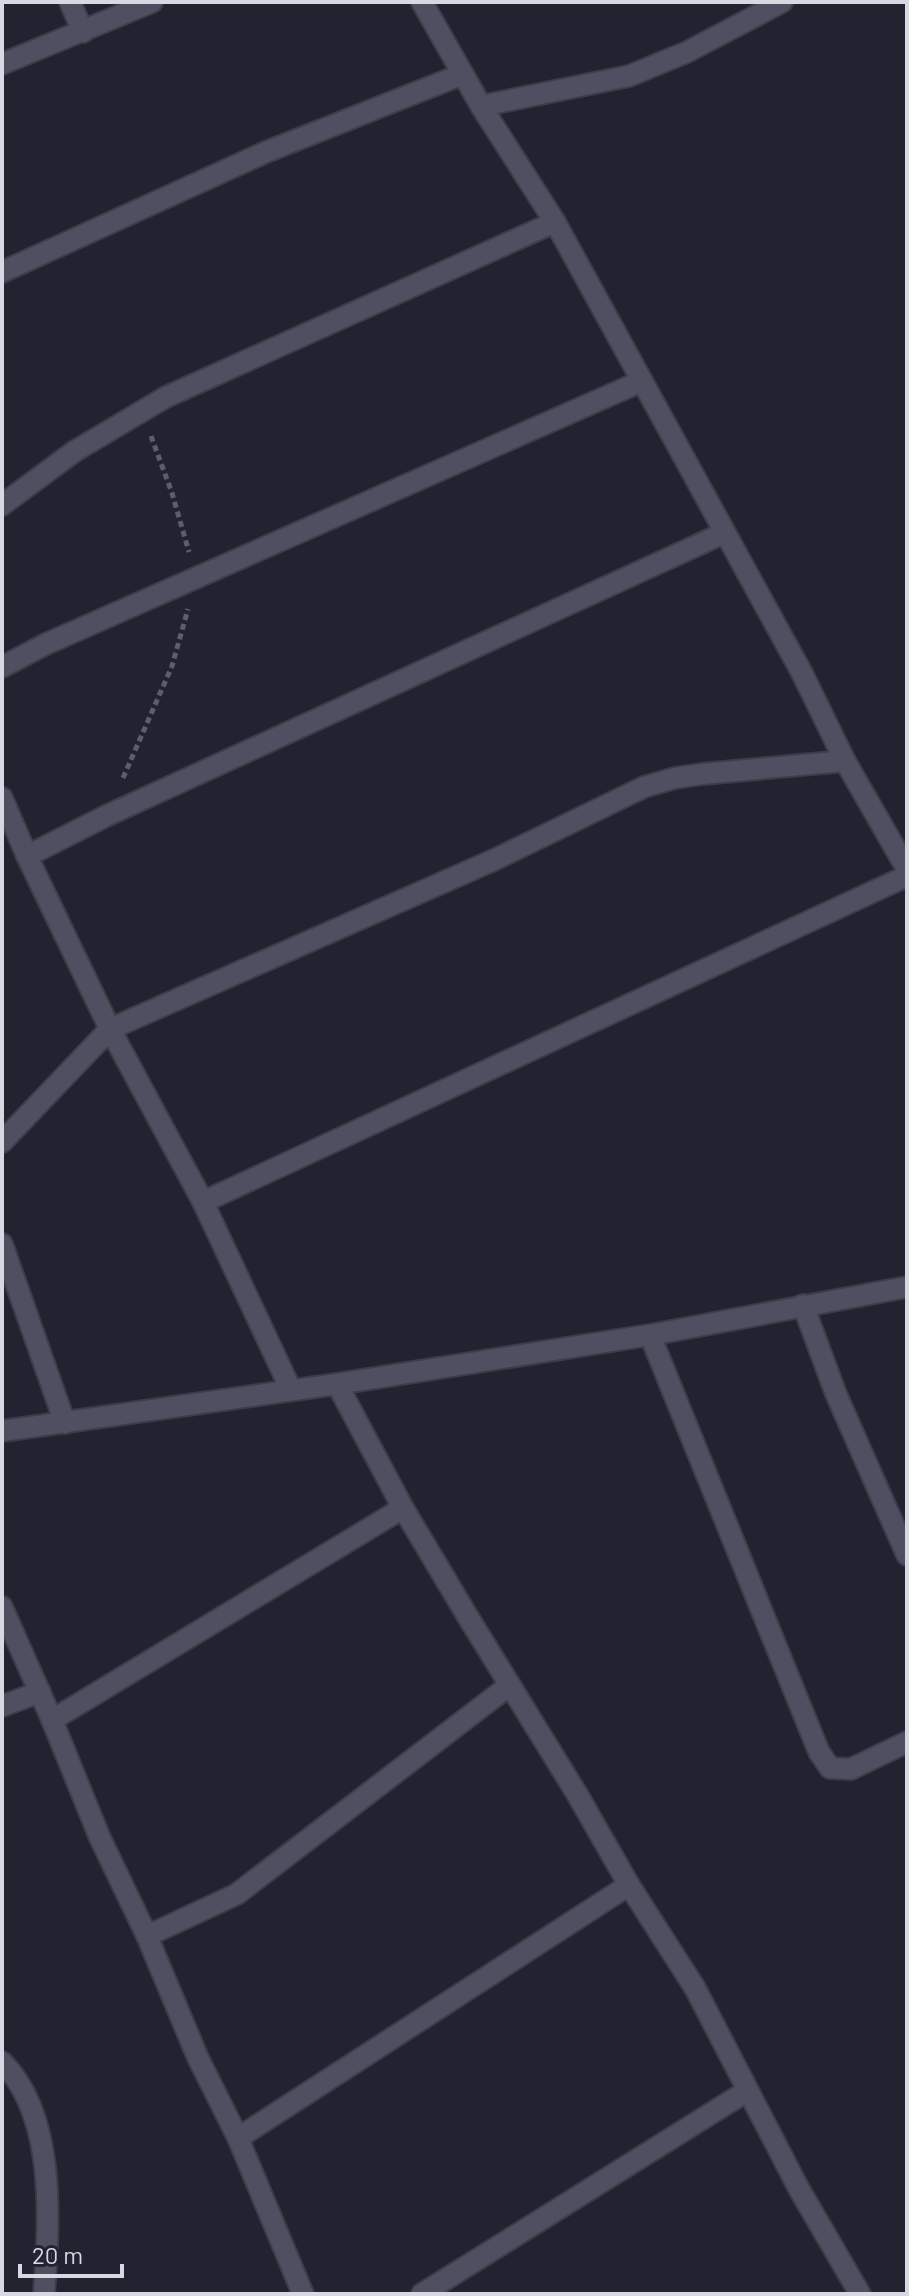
<svg xmlns="http://www.w3.org/2000/svg" width="909" height="2296" viewBox="0 0 909 2296" font-family="Barlow,sans-serif">
<rect width="100%" height="100%" fill="#222331"/>
<g fill="none" stroke-linecap="round" stroke-linejoin="round">
<defs>
<g id="minor">
<path d="M70,2L83,32"/>
<path d="M422,2L481,106L555,222L802,673L845,761L907,869"/>
<path d="M2,64L152,2"/>
<path d="M481,106L629,76L687,52L782,2"/>
<path d="M2,272L266,152L463,74"/>
<path d="M2,505L75,451L166,397L555,222"/>
<path d="M2,667L46,644L642,381"/>
<path d="M2,798L27,856L110,1029L203,1202L291,1390"/>
<path d="M27,856L106,816L724,533"/>
<path d="M2,1142L110,1029L496,859L644,787L675,778L702,774L845,761"/>
<path d="M203,1202L907,876"/>
<path d="M2,1244L65,1423"/>
<path d="M803,1305L836,1394L907,1555"/>
<path d="M650,1335L819,1752L830,1768L851,1769L907,1742"/>
<path d="M337,1384L403,1508L468,1617L577,1794L629,1885L695,1988L799,2189L860,2294"/>
<path d="M2,1431L337,1384L650,1335L907,1287"/>
<path d="M2,1607L52,1720L100,1838L147,1936L198,2058L238,2138L303,2294"/>
<path d="M2,1706L40,1692"/>
<path d="M52,1720L403,1508"/>
<path d="M147,1936L237,1894L510,1685"/>
<path d="M2,2062C57,2117 49,2222 44,2294"/>
<path d="M238,2138L629,1885"/>
<path d="M422,2294L747,2091"/>
</g>
</defs>
<use href="#minor" stroke="#3d3d49" stroke-width="24"/>
<g stroke="#5d5e6b" stroke-width="5" stroke-dasharray="6 4" stroke-linecap="butt">
<path d="M151,436L172,493L189,552"/>
<path d="M123,778L172,666L188,609"/>
</g>
<use href="#minor" stroke="#4e4f60" stroke-width="20"/>
</g>
<rect width="909" height="2296" fill="none" stroke="#d7d8e1" stroke-width="8"/>
<path d="M20 2264v12h102v-12" fill="none" stroke="#d7d8e1" stroke-width="4"/>
<text x="32" y="2264" font-size="24" fill="#d7d8e1" stroke="#222331" stroke-width="6" paint-order="stroke">20 m</text>
</svg>
